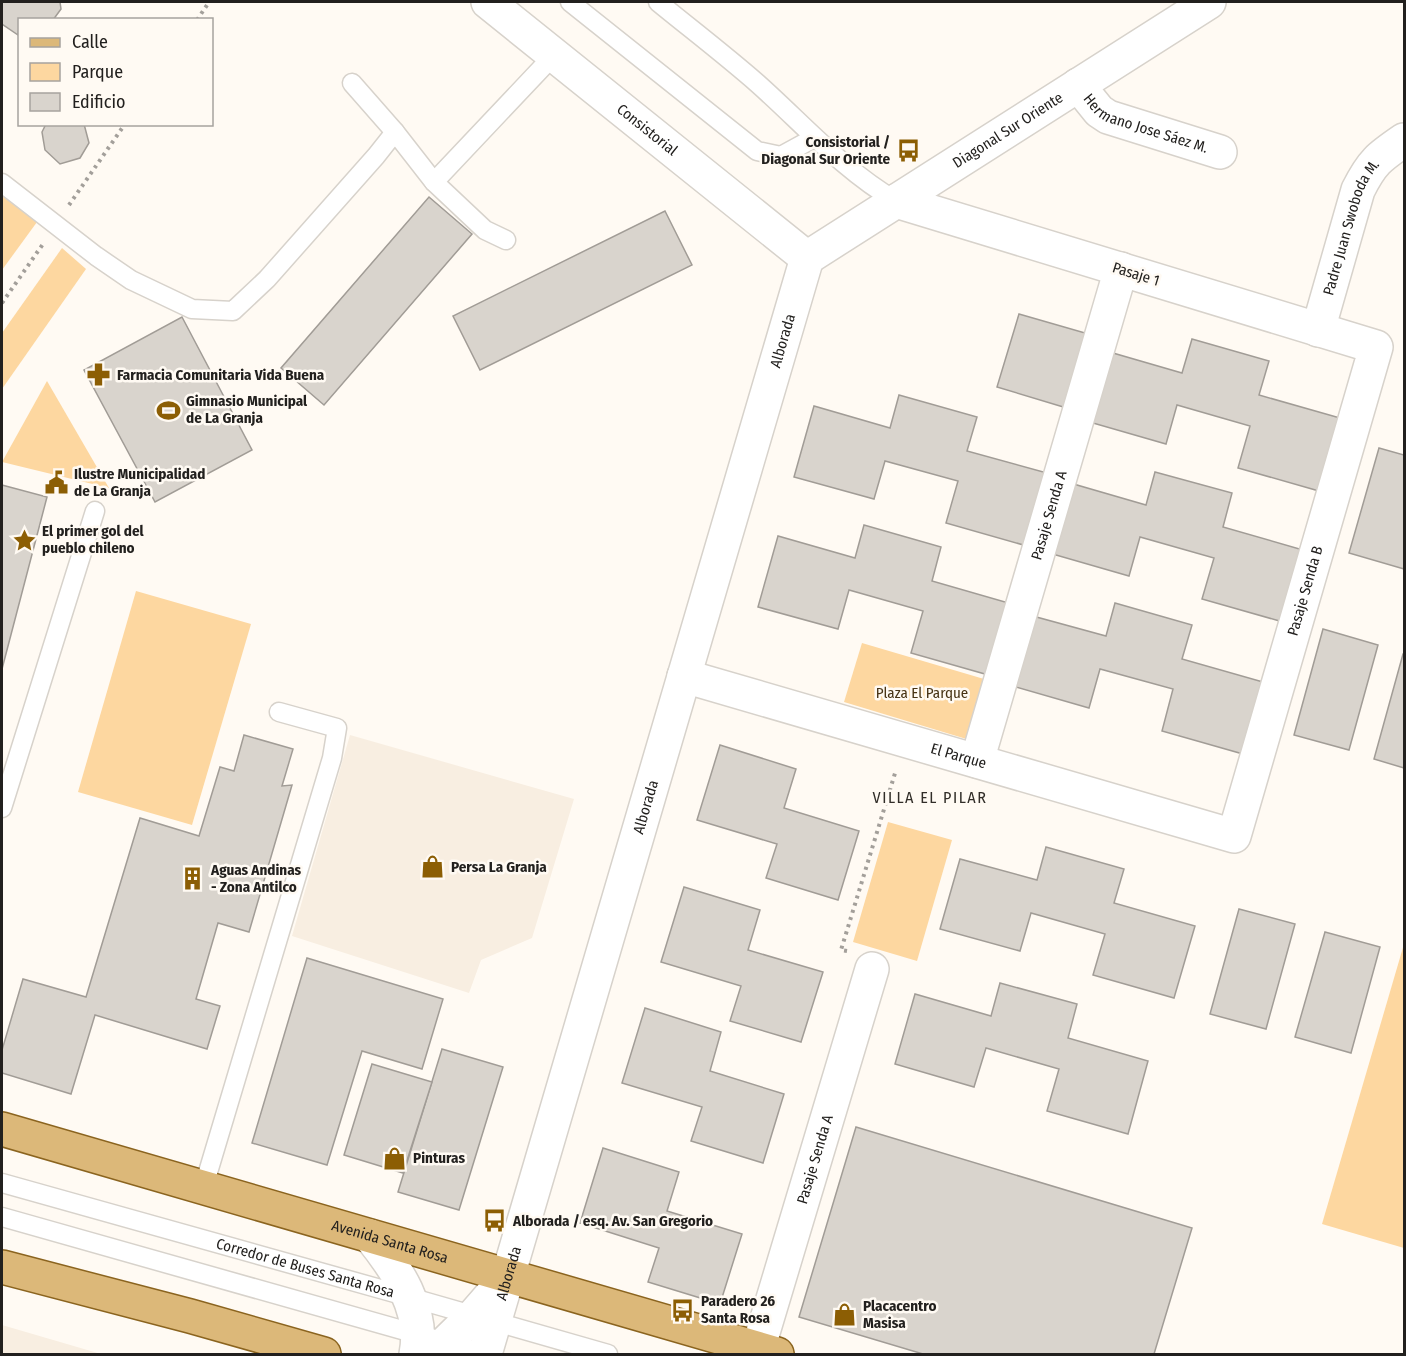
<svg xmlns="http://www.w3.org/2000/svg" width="1406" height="1356" viewBox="0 0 1406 1356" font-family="'Fira Sans Condensed',sans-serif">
<rect width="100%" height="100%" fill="#fffaf3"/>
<g fill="#f8eee1">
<path d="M350,735L574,799L532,938L481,960L469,993L292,936Z"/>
<path d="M2,1325L101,1354H2Z"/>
</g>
<g fill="#fdd7a0">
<path d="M2,196L37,222L2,270Z"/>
<path d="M62,248L86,269L2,389V333Z"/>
<path d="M47,381L109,488L2,462Z"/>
<path d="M136,591L251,624L192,825L78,792Z"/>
<path d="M862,643L1001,684L983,744L844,702Z"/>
<path d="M888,822L952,840L917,961L853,942Z"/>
<path d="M1404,944V1248L1322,1224Z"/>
</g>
<g fill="#d9d4cd" stroke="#a19c96" stroke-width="1.5">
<path d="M2,2H60L61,9L53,20H20L18,35L2,24Z"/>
<path d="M46,124H84L89,143L80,158L60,164L45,150L42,132Z"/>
<path d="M429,197L472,234L324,405L281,368Z"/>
<path d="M665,211L692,265L480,370L453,316Z"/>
<path d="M1019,314L1092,335L1070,409L997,387Z"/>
<path d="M182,317L252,450L155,502L84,370Z"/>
<path d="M1192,339L1269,361L1259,395L1340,418L1319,491L1238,468L1250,426L1177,405L1166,444L1086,421L1106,351L1182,373Z"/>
<path d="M899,395L977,417L967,451L1047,473L1027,546L946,523L958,481L885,461L874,499L794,477L814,406L890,428Z"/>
<path d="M1379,448L1404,455V569L1349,553Z"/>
<path d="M1155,472L1232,493L1223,527L1303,550L1283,622L1202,599L1214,558L1140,537L1129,576L1049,553L1070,483L1146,505Z"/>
<path d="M2,485L47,497L2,669Z"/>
<path d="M864,525L941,547L932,581L1012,604L992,676L911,653L923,611L849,590L838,629L758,607L778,536L855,558Z"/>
<path d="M1115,603L1192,625L1182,659L1263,682L1243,754L1162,731L1173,689L1100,669L1089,708L1009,685L1029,615L1106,636Z"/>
<path d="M1323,629L1378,645L1349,750L1294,735Z"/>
<path d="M1403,654H1404V768L1374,759Z"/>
<path d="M244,735L293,749L282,786L292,785L249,932L218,923L196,999L220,1006L207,1049L95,1015L71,1094L2,1073V1050L23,979L86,997L140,818L199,836L220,767L234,771Z"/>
<path d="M720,745L796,769L784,808L859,831L838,900L766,878L777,844L697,820Z"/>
<path d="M1046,847L1124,869L1114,903L1195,926L1174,998L1093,975L1105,934L1031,913L1020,951L940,929L960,859L1037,880Z"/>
<path d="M684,887L760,910L748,950L823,972L801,1042L730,1021L741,986L661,962Z"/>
<path d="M1239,909L1295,924L1266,1029L1210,1014Z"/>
<path d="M1325,932L1380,947L1351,1053L1295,1037Z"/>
<path d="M307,958L443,999L422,1069L362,1051L327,1165L252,1143Z"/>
<path d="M1000,983L1077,1004L1068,1038L1148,1061L1128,1134L1047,1111L1059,1069L986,1048L974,1087L895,1064L915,994L991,1016Z"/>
<path d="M645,1008L721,1032L710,1071L784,1094L763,1163L691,1141L702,1107L622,1083Z"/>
<path d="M442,1049L503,1067L459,1210L398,1192Z"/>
<path d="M372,1064L432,1082L403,1173L344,1155Z"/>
<path d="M856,1127L1192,1228L1154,1354H923L799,1317Z"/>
<path d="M603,1148L679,1172L667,1211L742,1234L720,1304L648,1282L659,1248L580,1223Z"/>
</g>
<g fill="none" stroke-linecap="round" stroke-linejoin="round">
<defs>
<g id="service">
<path d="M570,2L757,151L781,156L814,138"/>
<path d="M658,2C691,29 725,55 757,83C803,124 843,170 896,201"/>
<path d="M352,83L395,132"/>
<path d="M434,182L554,55"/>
<path d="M2,183L96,256L131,280L192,309L233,311L267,279L376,156L395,132L434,182L485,230L506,240"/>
<path d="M2,808L95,511"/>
<path id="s1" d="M2,1183L409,1297L608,1354"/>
<path d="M203,1189L332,758L337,728L279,712"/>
<path d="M2,1217L487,1354"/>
</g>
<g id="minor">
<path id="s2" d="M1078,85L1099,111L1108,117L1220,152"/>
<path id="s3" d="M1318,330L1358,190C1372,162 1379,157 1404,140"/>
<path id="s4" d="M684,676L1234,836L1376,347L896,201"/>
<path id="s5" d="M977,761L1121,269"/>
<path id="s6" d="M758,1349L872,969"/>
</g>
<g id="tertiary">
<path id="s7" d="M488,2L807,258"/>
<path id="s8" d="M807,258L1209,2"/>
<path d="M370,1236C396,1268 425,1310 416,1354"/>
<path d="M434,1354L474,1315L501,1284"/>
<path id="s9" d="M485,1354L807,258"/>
</g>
<g id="primary">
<path id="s10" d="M2,1129L777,1354"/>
<path d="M2,1267L190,1316L324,1354"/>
</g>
</defs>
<use href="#service" stroke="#d7d2cb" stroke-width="21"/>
<use href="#minor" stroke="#d7d2cb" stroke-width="36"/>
<use href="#tertiary" stroke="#d7d2cb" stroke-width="36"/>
<use href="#primary" stroke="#8b641f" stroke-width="36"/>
<g stroke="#a39f9a" stroke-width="4" stroke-dasharray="3 4.5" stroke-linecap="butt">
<path d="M197,20L209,2"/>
<path d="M69,205L125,124"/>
<path d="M2,303L43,244"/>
<path d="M847,951L841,950L896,770"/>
</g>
<use href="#service" stroke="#fff" stroke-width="18"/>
<use href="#minor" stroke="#fff" stroke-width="33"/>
<use href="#tertiary" stroke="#fff" stroke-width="33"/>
<use href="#primary" stroke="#dcb879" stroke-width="33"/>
</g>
<defs>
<symbol id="bus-bare" viewBox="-9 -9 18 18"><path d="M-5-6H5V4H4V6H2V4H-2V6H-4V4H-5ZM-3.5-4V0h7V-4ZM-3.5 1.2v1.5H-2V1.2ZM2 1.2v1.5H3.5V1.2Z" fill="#8c5e04" stroke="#fffaf3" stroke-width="2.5" paint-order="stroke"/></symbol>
<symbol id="pharmacy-bare" viewBox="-9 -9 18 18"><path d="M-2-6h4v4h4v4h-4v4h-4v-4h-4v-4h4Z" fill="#8c5e04" stroke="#fffaf3" stroke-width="2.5" paint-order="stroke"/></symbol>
<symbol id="stadium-bare" viewBox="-9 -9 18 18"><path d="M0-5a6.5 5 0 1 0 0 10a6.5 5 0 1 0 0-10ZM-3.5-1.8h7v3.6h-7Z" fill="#8c5e04" stroke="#fffaf3" stroke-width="2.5" paint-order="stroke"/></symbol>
<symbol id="civic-bare" viewBox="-9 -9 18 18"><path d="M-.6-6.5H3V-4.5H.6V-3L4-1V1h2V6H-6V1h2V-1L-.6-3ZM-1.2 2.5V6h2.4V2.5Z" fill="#8c5e04" stroke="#fffaf3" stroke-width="2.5" paint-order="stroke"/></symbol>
<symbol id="sight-bare" viewBox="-9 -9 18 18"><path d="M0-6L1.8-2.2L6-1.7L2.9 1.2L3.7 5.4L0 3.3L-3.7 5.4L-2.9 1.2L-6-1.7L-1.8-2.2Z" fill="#8c5e04" stroke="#fffaf3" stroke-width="2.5" paint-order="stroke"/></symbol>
<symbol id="shop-bare" viewBox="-9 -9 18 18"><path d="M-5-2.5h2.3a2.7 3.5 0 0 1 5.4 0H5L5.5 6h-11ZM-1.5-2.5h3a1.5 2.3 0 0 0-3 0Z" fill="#8c5e04" stroke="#fffaf3" stroke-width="2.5" paint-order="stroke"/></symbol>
<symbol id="building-bare" viewBox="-9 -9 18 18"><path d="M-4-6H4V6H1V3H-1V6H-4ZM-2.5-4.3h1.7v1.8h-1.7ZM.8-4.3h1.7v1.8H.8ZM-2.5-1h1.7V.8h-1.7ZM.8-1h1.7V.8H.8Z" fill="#8c5e04" stroke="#fffaf3" stroke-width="2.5" paint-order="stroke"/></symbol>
</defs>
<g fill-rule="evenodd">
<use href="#bus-bare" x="892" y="134" width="33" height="33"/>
<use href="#pharmacy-bare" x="82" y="358" width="33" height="33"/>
<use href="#stadium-bare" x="152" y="394" width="33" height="33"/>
<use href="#civic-bare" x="40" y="466" width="33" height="33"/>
<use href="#sight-bare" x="8" y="524" width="33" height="33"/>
<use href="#shop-bare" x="416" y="850" width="33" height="33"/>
<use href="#building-bare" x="176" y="862" width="33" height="33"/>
<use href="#shop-bare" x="378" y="1142" width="33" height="33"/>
<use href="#bus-bare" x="478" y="1204" width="33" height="33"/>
<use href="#bus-bare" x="666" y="1294" width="33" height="33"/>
<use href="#shop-bare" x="828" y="1298" width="33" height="33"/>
</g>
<g text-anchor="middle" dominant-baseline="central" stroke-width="5" stroke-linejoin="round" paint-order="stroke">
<g font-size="15" fill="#22201e" stroke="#fffaf3">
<text stroke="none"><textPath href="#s2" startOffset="81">Hermano Jose Sáez M.</textPath></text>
<text stroke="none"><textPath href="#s7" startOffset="204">Consistorial</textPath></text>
<text stroke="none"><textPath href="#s8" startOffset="238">Diagonal Sur Oriente</textPath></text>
<text stroke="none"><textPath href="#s3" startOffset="108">Padre Juan Swoboda M.</textPath></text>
<text transform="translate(1136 274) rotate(17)">Pasaje 1</text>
<text stroke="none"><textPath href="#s9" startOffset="1056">Alborada</textPath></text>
<text stroke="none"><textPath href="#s5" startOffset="256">Pasaje Senda A</textPath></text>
<text stroke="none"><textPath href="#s4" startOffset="828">Pasaje Senda B</textPath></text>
<text stroke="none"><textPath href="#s4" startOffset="286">El Parque</textPath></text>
<text stroke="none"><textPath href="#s9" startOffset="570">Alborada</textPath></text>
<text stroke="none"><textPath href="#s6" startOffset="198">Pasaje Senda A</textPath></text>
<text stroke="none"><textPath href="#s10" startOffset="404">Avenida Santa Rosa</textPath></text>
<text stroke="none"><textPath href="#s1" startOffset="315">Corredor de Buses Santa Rosa</textPath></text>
<text stroke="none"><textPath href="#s9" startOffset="84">Alborada</textPath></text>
</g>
<g font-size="15" font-weight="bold" fill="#22201e" stroke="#fffaf3" text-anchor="start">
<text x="890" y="142" text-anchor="end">Consistorial /<tspan x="890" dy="17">Diagonal Sur Oriente</tspan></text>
<text x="117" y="375">Farmacia Comunitaria Vida Buena</text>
<text x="186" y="401">Gimnasio Municipal<tspan x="186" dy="17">de La Granja</tspan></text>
<text x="74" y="474">Ilustre Municipalidad<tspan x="74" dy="17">de La Granja</tspan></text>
<text x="42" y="531">El primer gol del<tspan x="42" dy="17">pueblo chileno</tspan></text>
<text x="451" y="867">Persa La Granja</text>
<text x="211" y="870">Aguas Andinas<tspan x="211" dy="17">- Zona Antilco</tspan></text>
<text x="413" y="1158">Pinturas</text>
<text x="513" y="1221">Alborada / esq. Av. San Gregorio</text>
<text x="701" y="1301">Paradero 26<tspan x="701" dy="17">Santa Rosa</tspan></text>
<text x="863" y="1306">Placacentro<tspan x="863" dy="17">Masisa</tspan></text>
</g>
<g font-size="15" fill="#483415" stroke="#fffaf3">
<text x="922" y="693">Plaza El Parque</text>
</g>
<g font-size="16" letter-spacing="1.5" fill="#312d28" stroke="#fffaf3">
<text x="930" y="797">VILLA EL PILAR</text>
</g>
</g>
<rect width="1406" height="1356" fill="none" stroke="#22201e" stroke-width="6"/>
<rect x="18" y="18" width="195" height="108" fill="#fffaf3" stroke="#a7a39e" stroke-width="1.5"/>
<rect x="30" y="38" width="30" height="9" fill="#dcb879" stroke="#a7a39e" stroke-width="1.5"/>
<text x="72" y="48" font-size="18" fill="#22201e">Calle</text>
<rect x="30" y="63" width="30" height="18" fill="#fdd7a0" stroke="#a7a39e" stroke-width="1.5"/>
<text x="72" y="78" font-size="18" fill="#22201e">Parque</text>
<rect x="30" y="93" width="30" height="18" fill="#d9d4cd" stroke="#a7a39e" stroke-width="1.5"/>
<text x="72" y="108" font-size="18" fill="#22201e">Edificio</text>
</svg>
